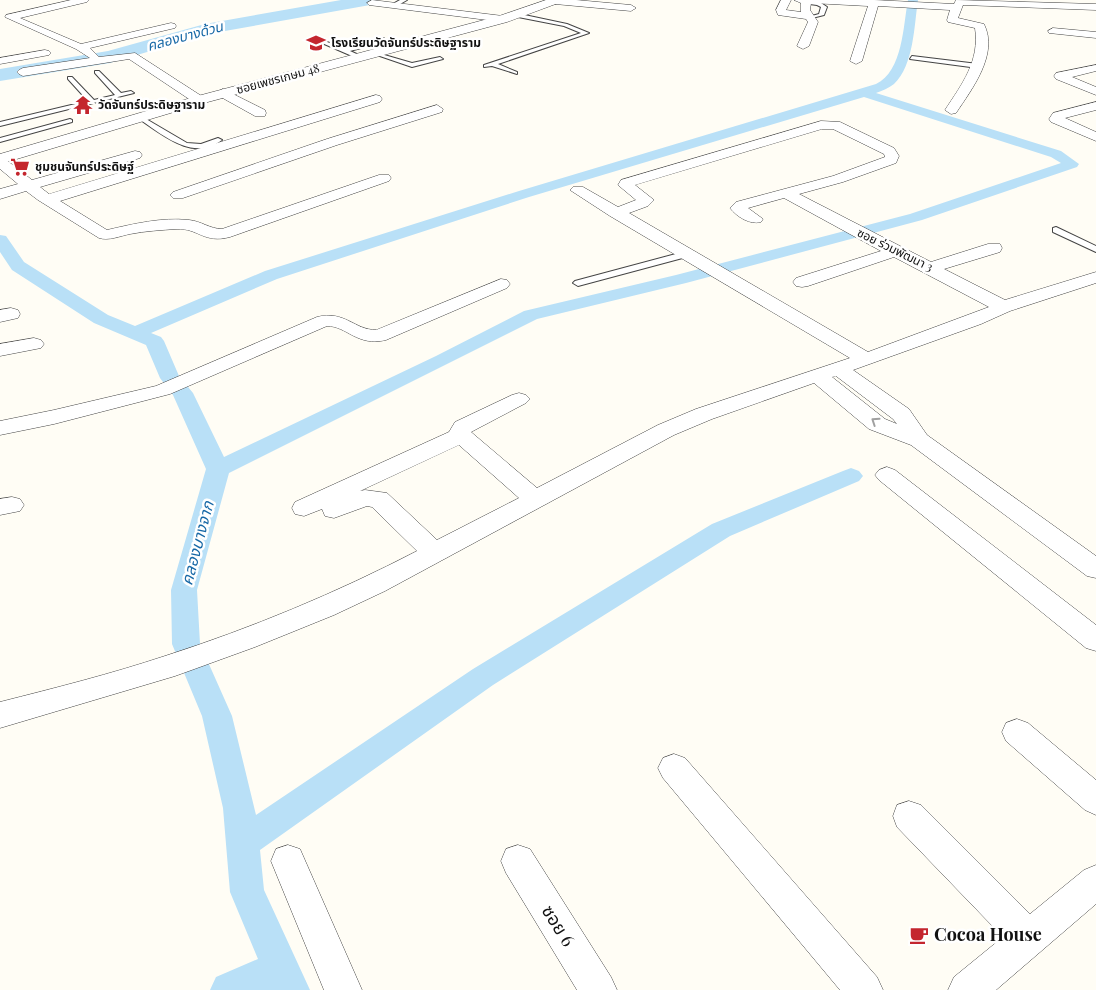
<svg xmlns="http://www.w3.org/2000/svg" width="1096" height="990" font-family="'Playfair Display','Noto Sans Thai',serif">
<style>
.lines{fill:none;stroke-linecap:round;stroke-linejoin:round}
.canal{fill:#b9e0f7;fill-rule:evenodd}
.river{fill:#b9e0f7;fill-rule:evenodd}
.service-casing{stroke:#444;stroke-width:2}
.minor-casing{stroke:#444;stroke-width:1}
.tertiary-casing{stroke:#444;stroke-width:1}
.service{fill:#fff;fill-rule:evenodd}
.minor{fill:#fff;fill-rule:evenodd}
.tertiary{fill:#fff;fill-rule:evenodd}
.oneway{stroke:#a0a0a0}
.labels{text-anchor:middle;stroke-width:5;stroke-linejoin:round;paint-order:stroke}
.far-poi-label{font-size:12px;font-weight:bold;fill:#111;stroke:#fff;text-anchor:start}
.far-street-label{font-size:12px;fill:#111;stroke:#fff}
.far-water-label{font-size:14px;font-style:italic;fill:#1768a6;stroke:#fff}
.water-label{font-size:16px;font-style:italic;fill:#1768a6;stroke:#fff}
.near-street-label{font-size:18px;fill:#111;stroke:#fff}
.near-poi-label{font-size:18px;font-weight:bold;fill:#111;stroke:#fff;text-anchor:start}
</style>
<rect width="100%" height="100%" fill="#fffdf5"/>
<g class="lines">
<path class="canal" d="M908 0H918C914 26 914 65 894 84 889 88 882 91 876 93L1061 151 1079 164 1077 167 922 220 686 283 537 319 229 473 197 590 200 644 232 716 256 815 473 669 712 524 843 471 851 468 859 471 863 476 859 481 730 536 493 685 260 850 264 890 310 990H210L216 977 258 959 230 892 223 808 202 716 172 644 171 590 206 469 173 395 160 378 146 345 94 323 12 270 0 252V235L6 236 24 262 108 315 135 326 265 271 519 191 876 84C903 71 903 26 908 0ZM864 97 1051 157 1061 163 910 214 676 275 524 311 436 356 224 457 193 393 179 376 164 341 161 337 151 333 277 279 529 197Z"/>
<path class="river" d="M341 0H378L376 4 370 5 208 34 110 63 0 81V69L108 51 205 24Z"/>
<g class="service-casing">
<path id="service" d="M400 0H407L395 7H391V5Z
M818 1 827 7 824 15 808 19V17L819 14 821 7 817 5 802 3Z
M515 13 567 24 589 33 498 64 517 72V74L492 66 484 67V65L581 33 564 26 513 16Z
M384 38 386 41 350 51 361 56 359 59 315 40 320 39 344 49Z
M374 52 412 63 440 57 443 59 412 67 374 54Z
M912 56 978 64 981 66 978 68 910 59Z
M95 71H99L121 93 131 91 134 93 0 126V122L88 101 68 79V77H72L94 100 115 95 95 73Z
M141 116 187 143 201 144 218 138 222 140C193 162 163 135 139 119L138 118Z
M70 119 72 120V122L0 142V138Z
M1056 227 1096 246V252L1053 232V228Z
M687 251 690 252V256L578 286 573 283 575 281Z"/>
</g>
<g class="minor-casing">
<path id="minor" d="M71 0H89L87 2 20 18 81 44 171 23 175 24 176 26 175 28 90 48 99 57 135 53 203 97 205 100 203 103H195L129 59 23 76 19 74 17 72 19 70 23 68 90 58 76 49 5 17 6 15Z
M372 0 503 16 508 19 503 22 369 5 367 3Z
M551 0H576L631 5 636 8 631 11 555 4 552 3Z
M781 0H791L786 10 801 12V3L794 0H874L954 4 956 0 1096 4V10L963 5 958 18 984 24C999 54 972 89 956 113L951 114 945 110C962 84 980 61 975 28L948 22 947 20 950 10 878 6 862 61 856 64 850 61 868 6 811 3 810 10 818 22 809 46 803 49 797 46 808 22 806 19 778 15 776 10Z
M1053 28 1096 32V38L1049 33 1048 31Z
M45 50 49 51 51 53 49 55 0 64V58Z
M1096 65V71L1072 77 1096 87V95L1056 79 1054 76 1056 73Z
M223 89 265 110 266 113 265 116H255L219 96 217 93Z
M376 95 380 96 382 99 380 102 60 201 107 230C133 224 162 217 189 220 201 221 210 229 222 229L379 175H389L391 178 389 181 230 237C204 244 198 228 177 229 162 230 145 231 130 234 120 236 109 241 99 238L38 200 26 191 0 199V189L18 184 0 169V158L5 159 32 180 135 151 140 152 142 155 140 158 40 187 49 194Z
M1096 102V110L1065 118 1096 132V141L1051 122 1049 119 1053 113Z
M437 105 443 109 442 112 337 145 183 198H173L170 195 173 192 327 139Z
M821 121 840 122 894 148 899 156 896 163 843 182 799 194 931 262 988 244H1000L1002 248 1000 252 944 269 1005 300 1096 272V283L1010 311 981 324 853 370 909 409 927 435 1096 556V578L1087 576 911 445 869 429 814 383 712 419 674 435 385 591 334 615 255 647 175 676 0 728V702C55 688 111 674 165 656 252 628 336 593 417 551L372 507 367 506 334 518 325 516 322 509 304 516 295 514 292 508 295 502 449 432 455 422 512 395 519 393 526 395 530 399 526 403 471 432 537 488 658 425 696 409 850 358 610 216 570 190 573 187H583L618 207 636 200 618 185 621 180ZM822 129H833L884 154 885 157 833 176 736 202 730 208C737 217 750 225 761 222L763 219 748 208 784 198 881 251 796 278 793 282 796 286 802 287 808 286 894 257 989 307 868 352 629 213 648 206 654 200 635 185ZM836 376 893 419 897 424 885 419 832 377ZM459 445 519 498 437 540 387 493 365 490 360 491Z
M501 279 507 280 510 284 507 288 386 340C357 347 347 326 327 326L170 394 54 424 0 435V421L54 410 156 386 317 317C345 310 354 330 376 330Z
M11 308 18 310 20 314 18 318 0 322V310Z
M34 338 41 340 44 344 41 348 0 356V344Z
M887 467 895 470 1096 625V651L1086 648 879 480 875 475 879 470Z
M12 497 20 499 24 505 20 511 0 515V499Z
M1017 719 1028 723 1096 780V815L1085 810 1006 741 1002 732 1006 723Z
M674 754 685 758 877 977 883 990H840L663 778 658 768 663 758Z
M909 801 921 805 1030 914 1084 870 1096 865V904L996 990H948L954 977 1003 937 897 827 893 816 897 805Z
M288 845 300 849 362 990H324L271 861 276 849Z
M518 845 530 849 611 977 617 990H577L506 873 501 861 506 849Z"/>
</g>
<g class="tertiary-casing">
<path id="tertiary" d="M546 0H563L561 2 507 22 204 103 0 164V154L194 97 499 16Z"/>
</g>
<use href="#service" class="service"/>
<use href="#minor" class="minor"/>
<use href="#tertiary" class="tertiary"/>
</g>
<defs><path id="oneway-chevron" d="M-2-3.5L2.5 0L-2 3.5" fill="none" stroke-width="1.6" stroke-linecap="round" stroke-linejoin="round" transform="scale(1.25)"/></defs>
<use class="oneway" href="#oneway-chevron" transform="translate(875 421) rotate(-146)"/>
<defs>
<g id="school-bare" transform="scale(1.5)"><path d="M0-5L7-2L0 1L-7-2ZM-4 1L0 2.5L4 1V4Q0 6-4 4Z" fill="#c4262e" stroke="#fff" stroke-width="2.5" paint-order="stroke"/></g>
<g id="temple-bare" transform="scale(1.5)"><path d="M0-6L5-2H3V0L6.5 2.5H4V6H1.5V3h-3V6H-4V2.5H-6.5L-3 0V-2H-5Z" fill="#c4262e" stroke="#fff" stroke-width="2.5" paint-order="stroke"/></g>
<g id="supermarket-bare" transform="scale(1.5)"><path d="M-6-5.5h2.5l.6 2H6L4.5 2H-2.5L-4.4-4H-6ZM-1.5 3.2a1.3 1.3 0 1 0 .1 0ZM3 3.2a1.3 1.3 0 1 0 .1 0Z" fill="#c4262e" stroke="#fff" stroke-width="2.5" paint-order="stroke"/></g>
<g id="cafe-bare" transform="scale(1.5)"><path d="M-5.5-4.5H6V0H3Q3 3.5 0 3.5H-2.5Q-5.5 3.5-5.5 0ZM3-3.2v2h1.7v-2ZM-6 4.5H4V6H-6Z" fill="#c4262e" stroke="#fff" stroke-width="2.5" paint-order="stroke"/></g>
</defs>
<g fill-rule="evenodd">
<use href="#school-bare" x="316" y="43"/>
<use href="#temple-bare" x="83" y="105"/>
<use href="#supermarket-bare" x="20" y="167"/>
<use href="#cafe-bare" x="919" y="935"/>
</g>
<g class="labels">
<g class="far-poi-label">
<text x="331" y="47">โรงเรียนวัดจันทร์ประดิษฐาราม</text>
<text x="98" y="109">วัดจันทร์ประดิษฐาราม</text>
<text x="35" y="171">ชุมชนจันทร์ประดิษฐ์</text>
</g>
<g class="far-street-label">
<text transform="translate(278 79) rotate(-15)" y="4">ซอยเพชรเกษม 48</text>
<text transform="translate(895 250) rotate(26)" y="4">ซอย ร่วมพัฒนา 3</text>
</g>
<g class="far-water-label">
<text transform="translate(185 36) rotate(-15)" y="5">คลองบางด้วน</text>
</g>
<g class="water-label">
<text transform="translate(197 543) rotate(-75)" y="6">คลองบางจาก</text>
</g>
<g class="near-street-label">
<text transform="translate(558 926) rotate(58)" y="6">ซอย 6</text>
</g>
<g class="near-poi-label">
<text x="934" y="941">Cocoa House</text>
</g>
</g>
</svg>
